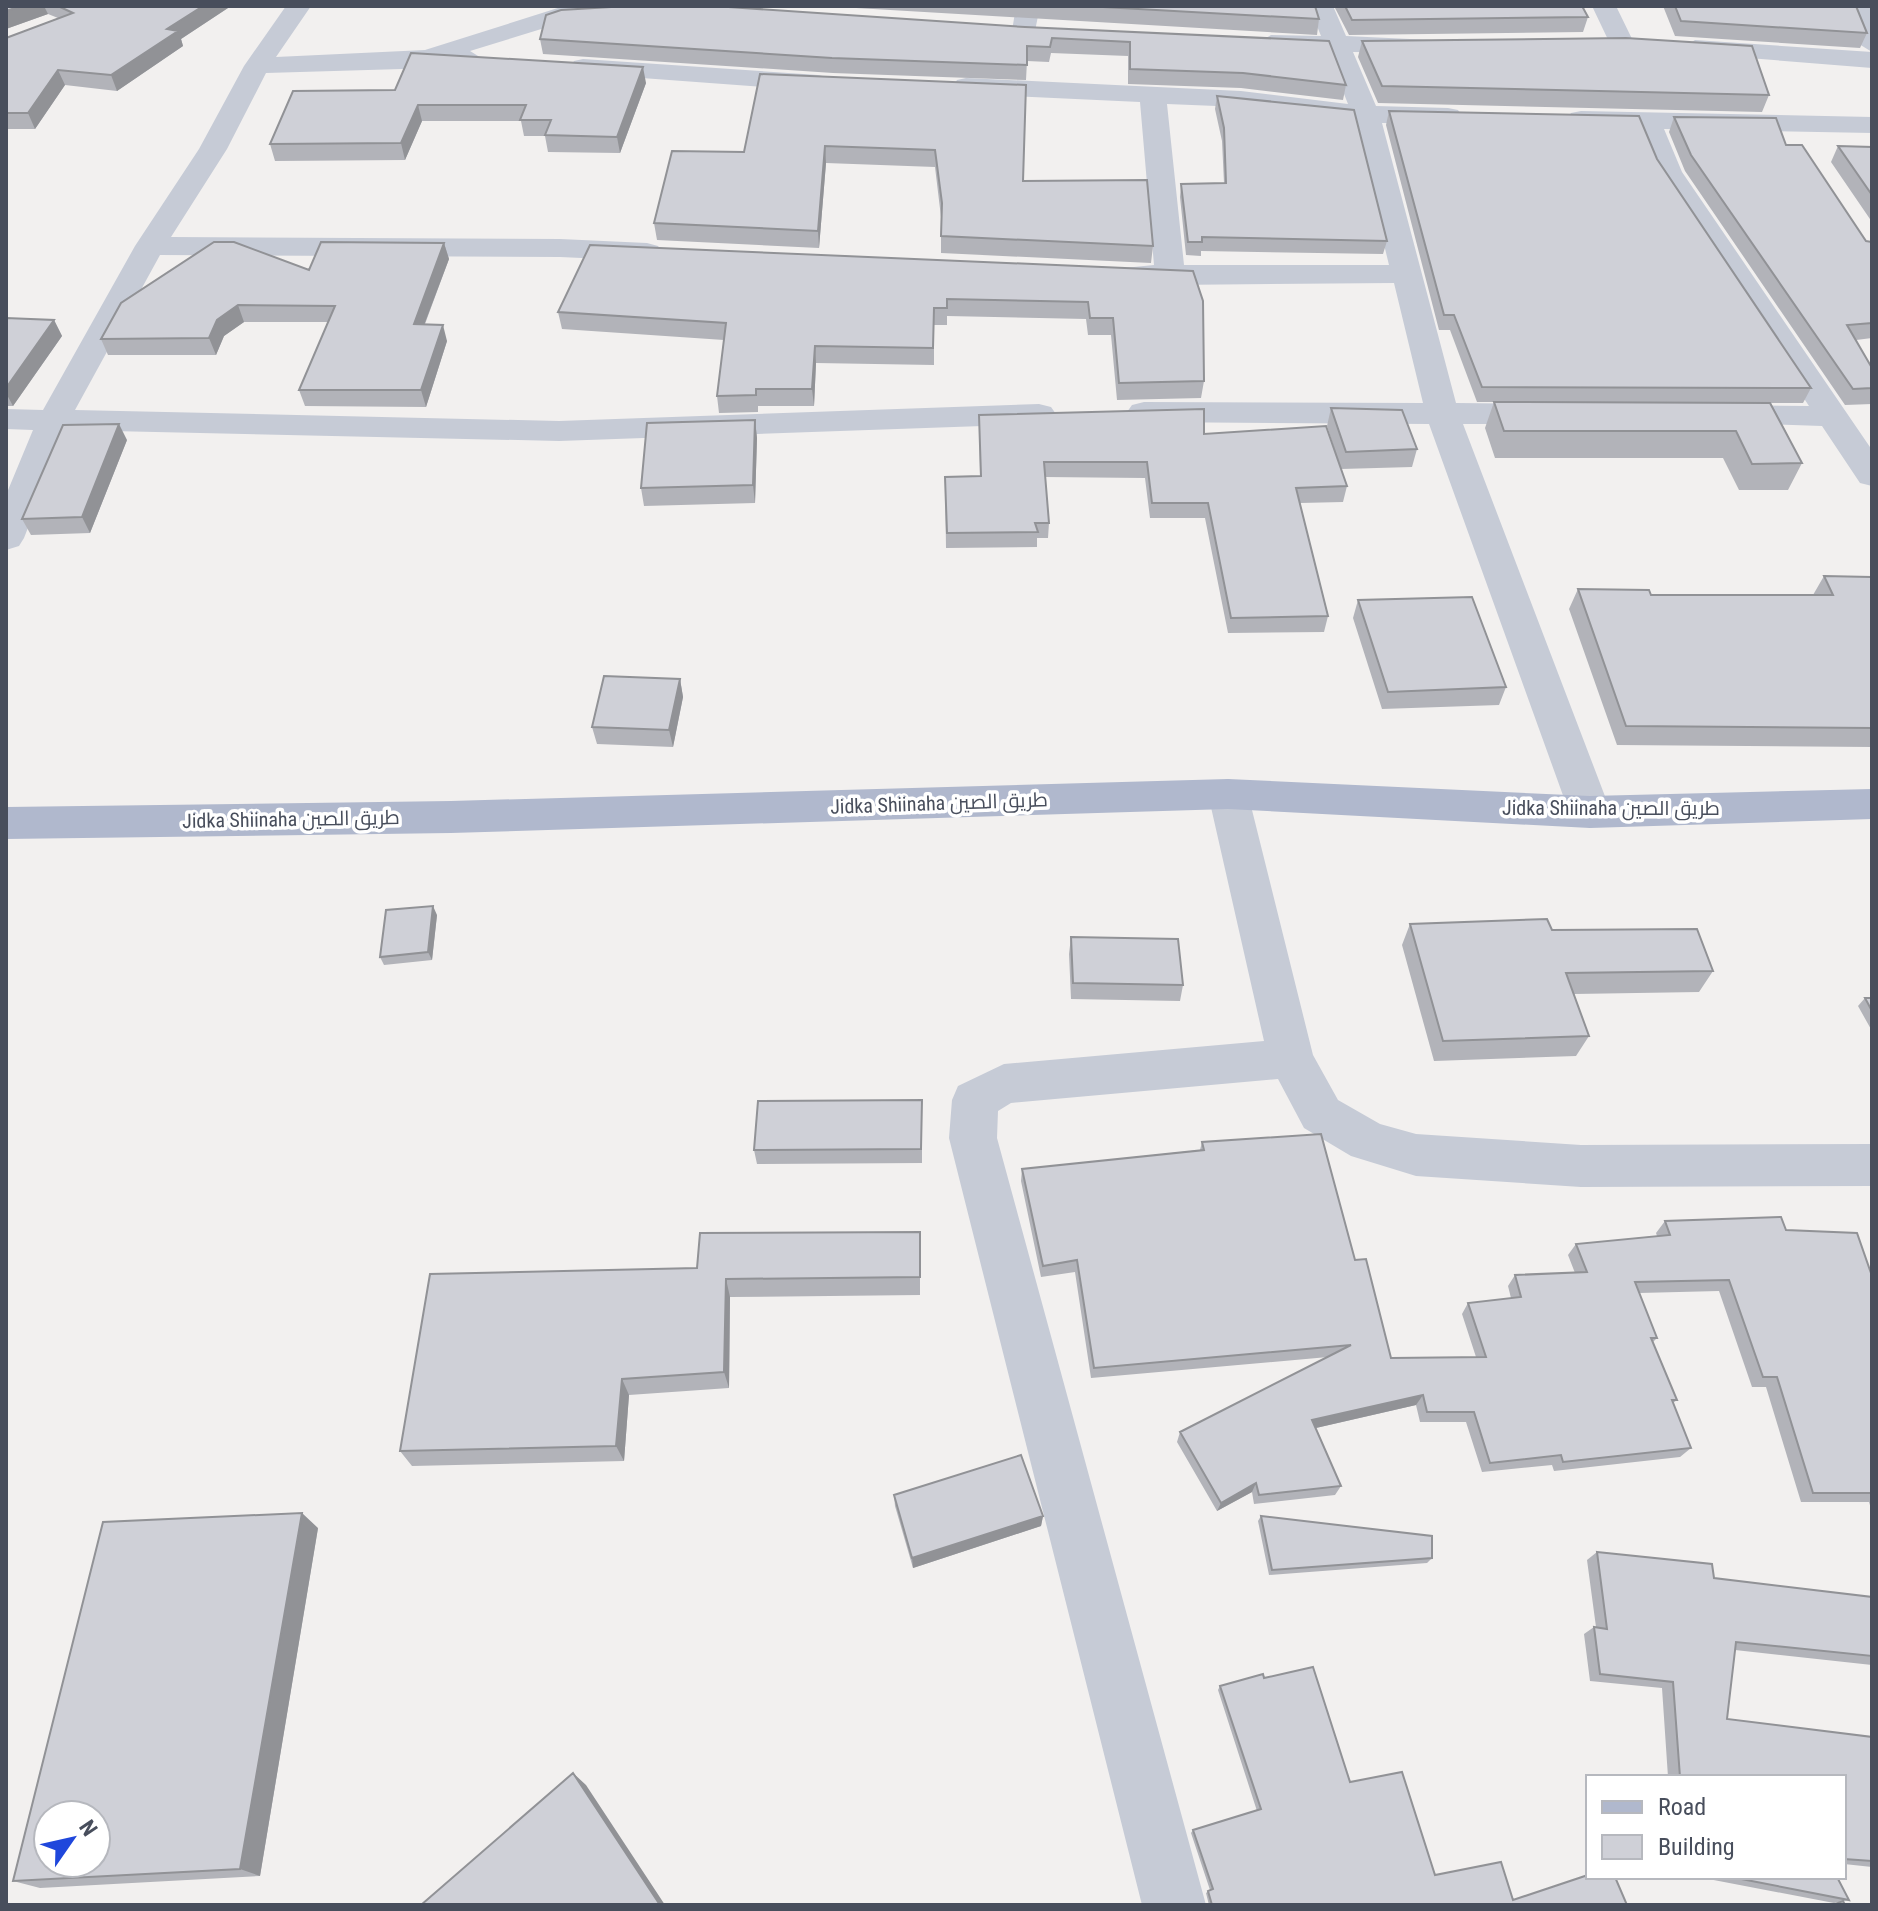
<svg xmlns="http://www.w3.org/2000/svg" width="1878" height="1911" font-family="'Roboto Condensed',Cairo,sans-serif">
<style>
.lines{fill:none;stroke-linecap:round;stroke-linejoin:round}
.minor{fill:#c6cbd6;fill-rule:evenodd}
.major{fill:#b0b8cd;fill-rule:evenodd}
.wall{fill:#b2b3b9}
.shaded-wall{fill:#919296}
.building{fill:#cfd0d7;stroke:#919296;stroke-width:2;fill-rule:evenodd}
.labels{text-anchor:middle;stroke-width:7;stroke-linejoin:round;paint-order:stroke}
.street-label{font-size:20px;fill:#484e5c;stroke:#fff}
</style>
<rect width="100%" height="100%" fill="#f2f0ef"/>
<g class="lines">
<path class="minor" d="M286 6H311L276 57 425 50 561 7 614 6 617 10 613 15 564 22 470 51 483 59 470 67 266 73 227 149 171 237 560 239 647 243 658 246 662 252 658 258 647 261 560 257 160 255 75 410 559 421 1039 404 1051 407 1056 414 1051 421 1039 424 559 441 66 430 24 538 19 546 6 550V495L33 430 6 429V409L43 410 135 246 199 149 244 66Z
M1016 6H1040L1034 36H1016L1012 31Z
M1309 6H1333L1346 36 1431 40 1435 45 1422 53 1353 52 1376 106 1448 108 1458 110 1462 116 1458 122 1448 124 1382 123 1456 403 1551 404 1563 407 1568 414 1563 421 1551 424H1463L1611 812 1605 823 1590 828 1575 823 1569 812 1429 424 1144 422 1132 419 1127 412 1132 405 1144 402 1423 403 1394 283 1170 285 1124 280 1120 274 1124 268 1154 265 1140 102 966 94 957 92 953 86 957 80 966 78 1241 91 1348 104 1327 51H1271L1258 43 1271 35 1321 36ZM1167 104 1241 107 1354 121 1389 265H1184Z
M1592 6H1616L1634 43 1630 48H1612Z
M1846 6H1870L1872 52 1859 44Z
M1695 40 1872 52V68L1686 53 1682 48Z
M583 59 818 75 827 77 831 83 827 89 818 91 574 73 570 67 574 61Z
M1581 111 1872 117V133L1664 129 1682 172 1872 450V486L1860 483 1822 426 1708 422 1703 415 1708 408 1720 405 1809 406 1654 172 1636 128 1571 125 1567 119 1571 113Z
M1228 779 1242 783 1248 794 1313 1055 1338 1100 1380 1124 1416 1134 1581 1145 1872 1144V1186L1581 1187 1416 1176 1351 1156 1304 1128 1278 1079 1011 1103 998 1111 997 1138 1206 1905H1142L949 1138 952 1100 958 1086 1004 1064 1264 1041 1208 794 1214 783Z"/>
<path class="major" d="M1228 779 1590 796 1872 789V819L1590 828 1228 809 451 833 6 839V807L451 801Z"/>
</g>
<path class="wall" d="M6 6H231L181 39 183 46 117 91 65 85 35 129H6V38L58 18 48 14 6 29Z
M822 6H1315L1319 19 1317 35Z
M1334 6H1582L1588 17 1583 32 1349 35Z
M1663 6H1856L1867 33 1860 48 1675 36Z
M1025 27 1329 41 1346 85 1343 100 1241 88 1128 84V56L1051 53 1049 62 1027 61 1026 80 833 73 543 54 540 39Z
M1362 41 1769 95 1762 112 1378 103 1358 57Z
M760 74 1023 181 1153 246 1151 263 941 253V217L935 167 826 163 819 248 657 240 654 223 744 152Z
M646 83 620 153 548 152 545 136H524L521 121H422L405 160 275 161 270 144 395 90Z
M1217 96 1387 241 1383 254 1201 251V256L1186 255 1180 197 1181 184 1224 183 1222 141 1215 109Z
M1389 111 1657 159 1811 388 1803 403H1771L1802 463 1788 490H1739L1723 458H1495L1485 428 1494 402H1477L1450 330H1439L1386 125Z
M1674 117 1786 145 1866 241 1872 242V338L1856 340 1872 368V404L1845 405 1685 171 1669 132Z
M1838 146 1872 147V222L1831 162Z
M444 243 449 259 425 324 447 341 426 407 305 406 299 390 328 322H244L224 336 216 355H108L101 339 309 270Z
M1193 271 1204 381 1201 398 1117 400 1111 335H1088L1086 319 947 316V325H934V365L816 363 814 406H758V412L719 413 717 396 724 340 562 329 558 312Z
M6 318 54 320 62 336 13 406H6Z
M1331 408 1417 449 1412 467 1341 469 1327 426Z
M979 415 1204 434 1347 486 1343 502 1300 503 1328 616 1324 632 1228 633 1205 518H1150L1145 478 1045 477 1049 523 1048 538H1037V547L946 548 945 477 980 476Z
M755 420 757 438 755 503 644 506 641 488Z
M127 440 90 533 31 535 22 519Z
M1824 576 1872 578V747L1617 745 1569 609 1578 589 1651 595H1813Z
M1358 600 1506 687 1499 705 1382 709 1353 618Z
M680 679 683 697 673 747 597 744 592 727Z
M437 915 432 960 384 965 380 957Z
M1410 924 1552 930 1713 971 1699 992 1574 994 1589 1036 1576 1056 1434 1061 1402 945Z
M1071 937 1183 985 1180 1001 1071 999 1069 954Z
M1865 998H1872V1031L1858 1006Z
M922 1100V1163L757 1164 754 1150Z
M1202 1142 1355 1260 1391 1358 1476 1357 1462 1314 1468 1303 1511 1298 1508 1286 1515 1275 1575 1273 1568 1255 1576 1244 1657 1236 1656 1233 1665 1221 1786 1230 1872 1276V1512L1869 1502H1801L1766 1387H1752L1719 1291 1639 1293 1657 1338 1653 1342 1677 1400 1673 1403 1691 1448 1680 1457 1554 1471 1552 1465 1482 1472 1466 1422H1420L1416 1405 1316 1428 1341 1486 1335 1495 1254 1504 1252 1492 1217 1511 1177 1442 1180 1432 1328 1357 1091 1378 1075 1272 1041 1277 1021 1181 1022 1169 1200 1150Z
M920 1232V1295L730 1297 729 1388 629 1395 624 1461 412 1466 400 1451 697 1268Z
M894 1495 1043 1516 1041 1526 913 1568 895 1506Z
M1261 1516 1432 1558 1427 1563 1269 1575 1258 1521Z
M318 1528 260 1876 40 1888 13 1881Z
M1597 1552 1714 1578 1872 1597V1665L1735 1650 1727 1719 1872 1737V1867L1844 1864V1777H1668L1662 1688 1590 1681 1584 1634 1594 1627H1596L1587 1560Z
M1264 1678 1350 1782 1435 1875 1513 1900 1627 1905H1209L1206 1893 1210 1890 1191 1833 1193 1830 1257 1811 1218 1690 1220 1686Z
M1698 1877H1837L1849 1900 1834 1903Z"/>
<path class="shaded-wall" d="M21 6H44L48 14 6 29V11Z
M203 6H231L181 39 183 46 117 91 111 75 167 29Z
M643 67 646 83 620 153 617 137Z
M58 70 65 85 35 129 28 113Z
M418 105 422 121 405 160 401 143Z
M825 146 826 163 819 248 818 231Z
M444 243 449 259 418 341 414 324Z
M238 305 244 322 224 336 216 355 209 338 217 320Z
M54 320 62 336 13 406 6 393V388Z
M443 325 447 341 426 407 421 390Z
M815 346 816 363 814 406 812 389Z
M755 420 757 438 755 503 753 485Z
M119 424 127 440 90 533 82 517Z
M680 679 683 697 673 747 669 730Z
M433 906 437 915 432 960 428 952Z
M726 1279 730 1297 729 1388 724 1372Z
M622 1379 629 1395 624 1461 616 1446Z
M1423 1395 1416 1405 1307 1430 1312 1420Z
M1256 1483 1252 1492 1217 1511 1221 1503Z
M302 1513 318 1528 260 1876 240 1869Z
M1043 1516 1041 1526 913 1568 912 1558Z
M573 1773 586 1785 665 1905H660Z"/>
<path class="building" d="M6 6H21L6 11Z
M58 6H203L167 29 178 31 111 75 58 70 28 113H6V38L73 13Z
M628 6H714L1025 27 1329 41 1346 85 1243 73 1130 69V42L1052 38 1050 47 1027 46V65L832 58 540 39 546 15 561 10Z
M1085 6H1315L1319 19Z
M1345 6H1582L1588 17 1352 20Z
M1675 6H1856L1867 33 1681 21Z
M1626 38 1752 46 1769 95 1382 86 1362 41Z
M411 53 643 67 617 137 545 135 551 120H520L526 105H418L401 143 270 144 293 91 395 90Z
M760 74 1026 85 1023 181 1147 180 1153 246 941 236 942 203 935 150 825 146 818 231 654 223 672 151 744 152Z
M1217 96 1354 110 1387 241 1202 237V242H1188L1181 184 1226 183 1224 128Z
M1389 111 1639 116 1657 159 1811 388 1482 387 1454 315H1444Z
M1674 117 1776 118 1786 145H1802L1866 241 1872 242V323L1847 325 1872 368V388L1853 389 1691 155Z
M1838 146 1872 147V195Z
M214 242H234L309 270 321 242 444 243 414 324 443 325 421 390H299L335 306 238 305 217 320 209 338 101 339 121 303Z
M590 245 1193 271 1203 301 1204 381 1119 383 1113 318H1090L1088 302 947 299V308H934L933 348 815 346 812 389H756V395L717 396 726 323 558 312Z
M6 318 54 320 6 388Z
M1494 402 1770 403 1802 463 1752 464 1736 431H1504Z
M1331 408 1402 410 1417 449 1346 452Z
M1204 409V434L1326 426 1347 486 1296 488 1328 616 1231 618 1208 503H1152L1147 462H1044L1049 523H1035L1038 532 947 533 945 477 981 476 979 415Z
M755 420 753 485 641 488 647 423Z
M119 424 82 517 22 519 63 425Z
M1824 576 1871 577 1872 578V728L1626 726 1578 589 1649 590 1651 595H1833Z
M1472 597 1506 687 1388 692 1358 600Z
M604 676 680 679 669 730 592 727Z
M433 906 428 952 380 957 386 910Z
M1547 919 1552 930 1697 929 1713 971 1566 973 1589 1036 1443 1041 1410 924Z
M1071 937 1178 939 1183 985 1073 983Z
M1865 998H1872V1011Z
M922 1100 921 1149 754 1150 758 1101Z
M1321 1134 1355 1260 1366 1259 1391 1358 1486 1357 1468 1303 1521 1297 1515 1275 1587 1272 1576 1244 1670 1235 1665 1221 1781 1217 1786 1230 1857 1233 1872 1276V1493H1813L1777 1377H1763L1729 1280 1635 1282 1657 1338H1651L1677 1400H1672L1691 1448 1563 1462 1561 1455 1490 1463 1474 1412H1427L1423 1395 1312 1420 1341 1486 1259 1495 1256 1483 1221 1503 1180 1432 1351 1345 1094 1368 1077 1260 1043 1266 1022 1169 1204 1150 1202 1142Z
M920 1232V1277L726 1279 724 1372 622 1379 616 1446 400 1451 430 1274 697 1268 700 1233Z
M1021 1455 1043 1516 912 1558 894 1495Z
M302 1513 240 1869 13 1881 103 1522ZM48 1815H96V1863H48Z
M1261 1516 1432 1536V1558L1272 1570Z
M1597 1552 1712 1564 1714 1578 1872 1597V1656L1736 1642 1727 1719 1872 1737V1861L1844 1859V1777H1680L1673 1682 1600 1674 1594 1627 1607 1629Z
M1313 1667 1350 1782 1402 1772 1435 1875 1501 1862 1513 1900 1588 1875V1877H1615L1627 1905H1212L1208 1891 1213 1889 1193 1830 1261 1809 1220 1686 1263 1674 1264 1678Z
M573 1773 660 1905H421Z
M1731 1877H1837L1849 1900Z
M1843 1901 1845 1905H1833Z"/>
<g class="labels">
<g class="street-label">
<text transform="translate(939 803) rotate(-2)" y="7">Jidka Shiinaha طريق الصين</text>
<text x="1611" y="815">Jidka Shiinaha طريق الصين</text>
<text transform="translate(291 819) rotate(-1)" y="7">Jidka Shiinaha طريق الصين</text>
</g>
</g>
<rect width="1878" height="1911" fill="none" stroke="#484e5c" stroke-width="16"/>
<rect x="1586" y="1775" width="260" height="104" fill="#ffffff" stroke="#b6b8be" stroke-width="2"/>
<rect x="1602" y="1801" width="40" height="12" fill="#b0b8cd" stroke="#b6b8be" stroke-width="2"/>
<text x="1658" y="1815" font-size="24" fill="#484e5c">Road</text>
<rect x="1602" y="1835" width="40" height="24" fill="#cfd0d7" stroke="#b6b8be" stroke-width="2"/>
<text x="1658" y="1855" font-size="24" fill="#484e5c">Building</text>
<g transform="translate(72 1839) rotate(56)"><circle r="38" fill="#ffffff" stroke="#b6b8be" stroke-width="2"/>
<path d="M0-6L14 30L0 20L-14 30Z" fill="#1f47dc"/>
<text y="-12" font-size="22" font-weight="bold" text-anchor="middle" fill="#484e5c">N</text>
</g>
</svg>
